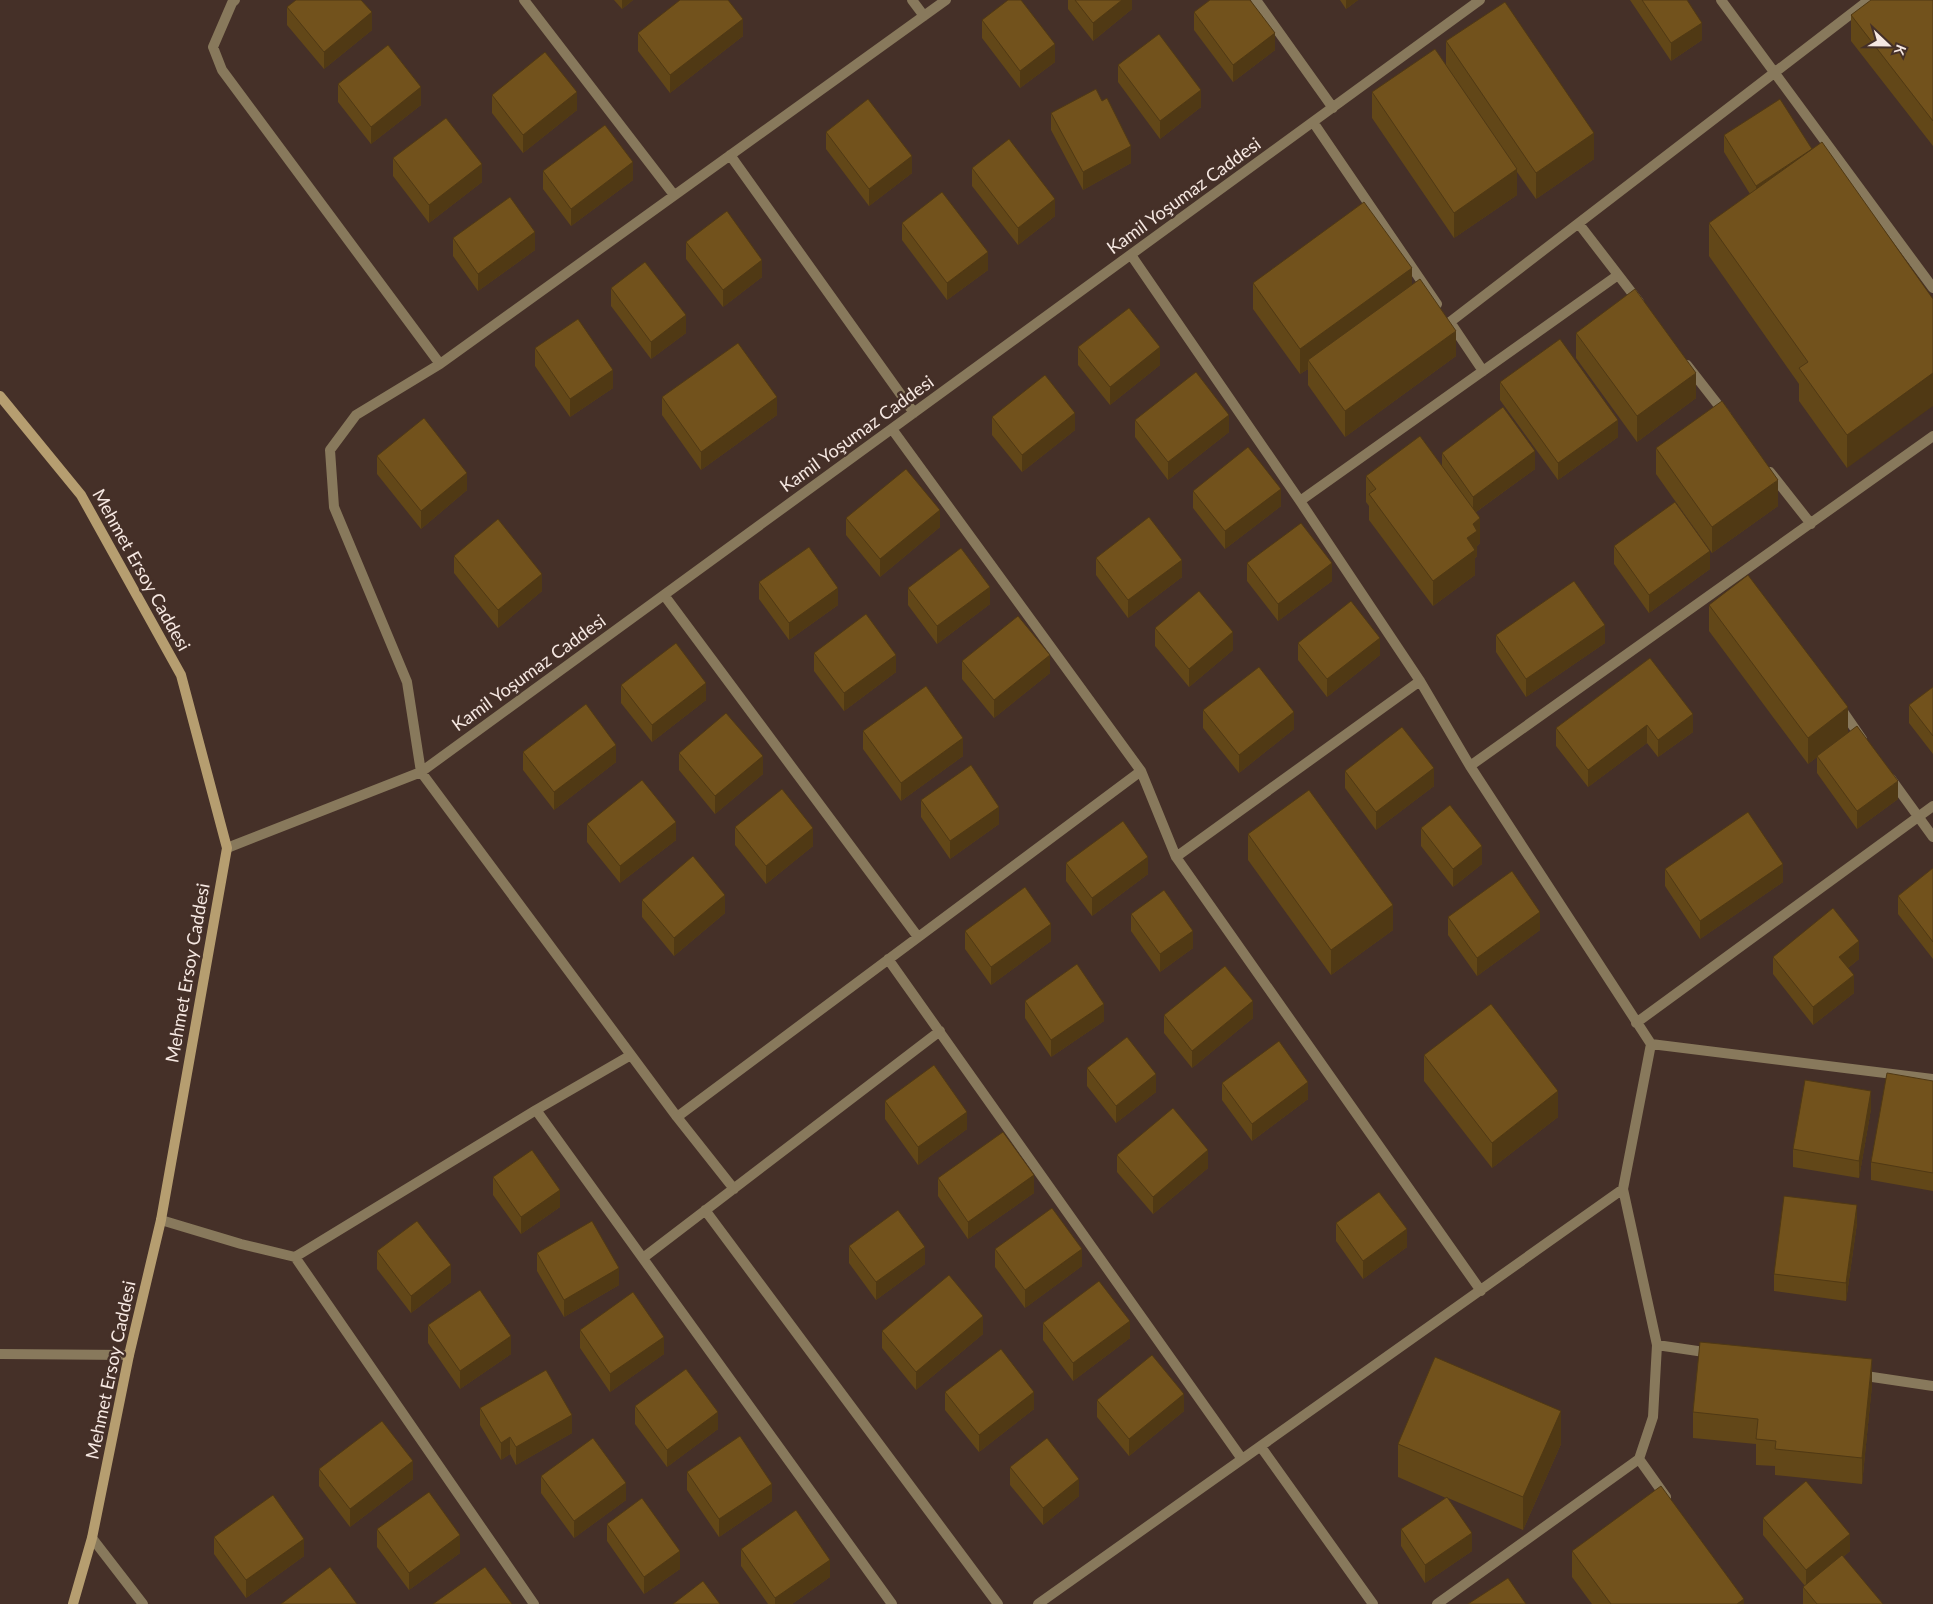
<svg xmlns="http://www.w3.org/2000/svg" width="1933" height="1604" font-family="Lato,sans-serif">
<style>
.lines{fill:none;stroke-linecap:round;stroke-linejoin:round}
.street{stroke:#88795c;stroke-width:10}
.secondary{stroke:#b69e70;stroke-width:10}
.wall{fill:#624718}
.shaded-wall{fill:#503914}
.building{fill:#72521c;stroke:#503914}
.labels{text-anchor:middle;stroke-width:5;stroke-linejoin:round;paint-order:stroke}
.street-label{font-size:18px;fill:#f6e8e2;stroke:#453028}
</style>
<rect width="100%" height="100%" fill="#453028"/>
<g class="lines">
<path class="street" d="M235 0 232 3 213 47 222 70 440 364
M524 0 674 195
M912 0 924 16
M1256 0 1333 108
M1721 0 1933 288
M1313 122 1437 304
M730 155 914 413
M1579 224 1639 302
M1131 255 1300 501 1420 681 1470 766 1651 1044 1623 1189 1657 1345 1653 1417 1639 1459 1437 1604
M1450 322 1869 0
M1450 322 1483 371
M1687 365 1726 415
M892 429 1141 771 1176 857 1481 1291
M1770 472 1811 524
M1300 501 1618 275
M664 595 918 937
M1842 710 1862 739
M1470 766 1933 436
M1891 779 1933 837
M227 848 421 772 1480 0
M1176 857 1420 681
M888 959 1242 1459
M1636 1023 1933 806
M1651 1044 1933 1079
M536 1110 892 1604
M677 1117 1141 771
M734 1189 677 1117 421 772 407 682 334 507 330 450 356 415 440 364 946 0
M705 1210 998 1604
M161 1220 241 1244 295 1257 536 1110 631 1055
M295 1257 534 1604
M643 1258 940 1031
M1657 1345 1711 1353
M0 1354 129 1355
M1859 1375 1933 1386
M1261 1447 1373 1604
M1639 1459 1666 1497
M92 1538 143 1604
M1038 1604 1623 1189"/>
<path class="secondary" d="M0 396 81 495 181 675 227 848 161 1220 129 1355 92 1538 73 1604"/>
</g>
<path class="wall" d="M614 0H633L622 9Z
M1068 0H1132V9L1093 41 1068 9Z
M1340 0H1358L1346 9Z
M1630 0H1687L1702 40 1671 61Z
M1933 0V146L1851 41V15Z
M287 7 372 30 324 69 287 25Z
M1194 12 1275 50 1233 82 1194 30Z
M982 20 1055 62 1020 88 982 38Z
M638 33 743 36 670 93 638 51Z
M1446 41 1594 159 1536 199 1517 172V195L1454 238 1372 118V92L1446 66Z
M1118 65 1201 107 1160 139 1118 82Z
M338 84 421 105 371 144 338 102Z
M492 95 577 110 523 153 492 113Z
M1102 101 1131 163 1083 190 1051 130V113Z
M826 132 912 173 869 206 826 149Z
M1724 135 1812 149 1933 299 1847 468 1799 401V384L1709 256V223L1750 194 1724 152Z
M393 158 482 182 429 223 393 176Z
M972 168 1055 216 1018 245 972 186Z
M543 171 633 180 571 226 543 189Z
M902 223 988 270 947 300 902 240Z
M453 238 535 250 478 291 453 256Z
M686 242 762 277 723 307 686 259Z
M1253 283 1412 285 1456 356 1345 437 1308 385V369L1300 374 1253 309Z
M611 288 686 333 651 359 611 306Z
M1576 333 1696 398 1637 442 1576 358Z
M1078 347 1160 365 1110 405 1078 365Z
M535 348 613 388 570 417 535 366Z
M1500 382 1618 437 1558 480 1500 400Z
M662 397 777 415 701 470 662 415Z
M992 417 1075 430 1022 472 992 435Z
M1135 420 1229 432 1168 480 1135 437Z
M1656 448 1778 506 1712 553 1656 474Z
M1442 453 1535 469 1476 512 1480 543 1477 546V556L1475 558V575L1433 606 1369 520V506L1366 502V476L1442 465Z
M377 456 467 490 421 529 377 474Z
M1193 491 1281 506 1225 549 1193 508Z
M846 518 940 527 880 577 846 535Z
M1614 546 1710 569 1649 613 1614 564Z
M454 556 542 591 498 628 454 573Z
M1096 558 1182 577 1128 618 1096 575Z
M1247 563 1332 581 1278 621 1247 581Z
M759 582 838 605 789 640 759 599Z
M908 588 990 604 937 644 908 605Z
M1709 605 1848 732 1898 799 1857 829 1817 773V757L1808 764 1709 631Z
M1155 628 1233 650 1189 687 1155 646Z
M1496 635 1605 643 1526 697 1496 652Z
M1298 643 1380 655 1327 697 1298 660Z
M814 653 896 672 844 711 814 671Z
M1650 658 1693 732 1658 757 1647 743 1588 787 1556 746V728Z
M962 661 1050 673 994 718 962 679Z
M621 685 706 700 652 742 621 703Z
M1933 687V754L1909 723V705Z
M1203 710 1294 729 1239 773 1203 728Z
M863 731 963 756 901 801 863 749Z
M523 752 616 762 554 810 523 770Z
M679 753 763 774 715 814 679 770Z
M1345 771 1434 786 1376 830 1345 788Z
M921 800 999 824 950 859 921 817Z
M587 824 676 840 620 883 587 842Z
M735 827 813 846 766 884 735 845Z
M1421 828 1482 864 1453 887 1421 846Z
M1248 834 1393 930 1331 975 1248 860Z
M1066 863 1148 874 1092 916 1066 881Z
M1933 868V959L1898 914V896Z
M1665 869 1783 882 1700 939 1665 886Z
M642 900 725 913 674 956 642 917Z
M1131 914 1193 948 1160 972 1131 931Z
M1448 917 1540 930 1477 976 1448 935Z
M965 931 1051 941 991 985 965 949Z
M1773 957 1859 959 1848 968 1854 993 1813 1025 1773 974Z
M1025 1001 1104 1021 1051 1057 1025 1018Z
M1164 1015 1253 1018 1192 1068 1164 1033Z
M1424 1055 1558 1117 1492 1168 1424 1081Z
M1087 1068 1156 1092 1116 1123 1087 1086Z
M1933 1081V1191L1871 1180V1162Z
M1222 1083 1308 1099 1252 1141 1222 1100Z
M885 1101 967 1129 918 1165 885 1119Z
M1871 1109 1859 1178 1793 1167V1149Z
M1117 1155 1208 1168 1153 1214 1117 1172Z
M493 1177 560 1207 521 1234 493 1195Z
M938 1178 1034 1193 968 1239 938 1196Z
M1336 1223 1407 1247 1363 1279 1336 1241Z
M1857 1223 1846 1301 1774 1291V1274Z
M849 1246 925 1264 876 1300 849 1263Z
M995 1249 1082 1266 1025 1308 995 1267Z
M377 1251 451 1282 411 1313 377 1269Z
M537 1253 619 1285 564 1317 537 1271Z
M1043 1323 1130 1338 1073 1381 1043 1340Z
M428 1325 511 1354 460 1389 428 1343Z
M580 1330 664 1354 610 1392 580 1348Z
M882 1331 983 1334 916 1390 882 1348Z
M1872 1385 1862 1484 1775 1475V1466L1756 1465V1444L1693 1438V1412Z
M945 1392 1034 1409 979 1452 945 1410Z
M1097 1400 1184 1411 1129 1456 1097 1417Z
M635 1406 718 1429 667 1467 635 1424Z
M480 1408 572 1433 516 1465 510 1454 501 1460 480 1425Z
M1398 1444H1561L1523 1530 1448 1498 1472 1551 1425 1583 1401 1546V1529L1446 1498 1398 1477Z
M1010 1467 1079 1496 1043 1525 1010 1485Z
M319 1469 413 1479 350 1527 319 1486Z
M687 1472 772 1501 719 1537 687 1490Z
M541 1476 626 1500 574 1538 541 1493Z
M1763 1518 1850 1551 1843 1557 1883 1604H1803V1587L1805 1586 1763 1535Z
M607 1524 680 1569 644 1594 607 1541Z
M377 1529 460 1553 409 1590 377 1547Z
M214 1537 304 1556 246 1598 214 1554Z
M741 1549 830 1577 792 1604H768L741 1566Z
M1572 1551 1744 1604H1592L1572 1577Z"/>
<path class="shaded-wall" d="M622 0H633L622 9Z
M1122 0H1132V9L1093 41V23Z
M1346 0H1358L1346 9Z
M372 12V30L324 69V52Z
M743 19V36L670 93V75Z
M1702 23V40L1671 61V43Z
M1275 33V50L1233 82V65Z
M1055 44V62L1020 88V71Z
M421 87V105L371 144V127Z
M1201 90V107L1160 139V121Z
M577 92V110L523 153V135Z
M1594 133V159L1536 199V173Z
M1131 146V163L1083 190V172Z
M1813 149 1756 203V186Z
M912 156V173L869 206V189Z
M633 162V180L571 226V209Z
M482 164V182L429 223V205Z
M1517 169V195L1454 238V213Z
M1055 199V216L1018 245V228Z
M535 232V250L478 291V274Z
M988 252V270L947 300V283Z
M762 260V277L723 307V290Z
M1412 268V293L1308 360V369L1300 374V349Z
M686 315V333L651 359V342Z
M1456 331V356L1345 437V411Z
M1160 347V365L1110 405V387Z
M613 370V388L570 417V399Z
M1696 373V398L1637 442V416Z
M1933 373V406L1847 468V435Z
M777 397V415L701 470V452Z
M1075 413V430L1022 472V455Z
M1229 415V432L1168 480V462Z
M1618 420V437L1558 480V463Z
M1535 451V469L1473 514V497Z
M467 473V490L421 529V511Z
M1778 480V506L1712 553V527Z
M1281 489V506L1225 549V531Z
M940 510V527L880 577V559Z
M1480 518V543L1477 546V556L1475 558V575L1433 606V581L1467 538 1473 524Z
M1710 551V569L1649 613V595Z
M1182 560V577L1128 618V600Z
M1332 563V581L1278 621V604Z
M542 574V591L498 628V610Z
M990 587V604L937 644V626Z
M838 588V605L789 640V623Z
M1605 625V643L1526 697V679Z
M1233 632V650L1189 687V669Z
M1380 638V655L1327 697V679Z
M896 655V672L844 711V693Z
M1050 655V673L994 718V700Z
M706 683V700L652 742V725Z
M1848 707V733L1808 764V738Z
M1294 712V729L1239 773V755Z
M1693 714V732L1658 757V740Z
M1647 725V743L1588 787V770Z
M963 738V756L901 801V783Z
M616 745V762L554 810V792Z
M763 756V774L715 814V796Z
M1434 768V786L1376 830V812Z
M1898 781V799L1857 829V811Z
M999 807V824L950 859V841Z
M676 822V840L620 883V866Z
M813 828V846L766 884V866Z
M1482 846V864L1453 887V869Z
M1148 857V874L1092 916V898Z
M1783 864V882L1700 939V921Z
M725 895V913L674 956V938Z
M1393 905V930L1331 975V950Z
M1540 912V930L1477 976V958Z
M1051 924V941L991 985V967Z
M1193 931V948L1160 972V954Z
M1859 941V959L1839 975V957Z
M1854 975V993L1813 1025V1007Z
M1253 1001V1018L1192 1068V1051Z
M1104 1004V1021L1051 1057V1040Z
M1156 1074V1092L1116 1123V1106Z
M1308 1082V1099L1252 1141V1124Z
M1558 1091V1117L1492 1168V1143Z
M1871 1091V1109L1859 1178V1161Z
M967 1112V1129L918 1165V1147Z
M1208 1150V1168L1153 1214V1197Z
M1034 1175V1193L968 1239V1222Z
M560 1190V1207L521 1234V1217Z
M1857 1205V1223L1846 1301V1283Z
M1407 1229V1247L1363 1279V1261Z
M925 1247V1264L876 1300V1282Z
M1082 1249V1266L1025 1308V1290Z
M451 1265V1282L411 1313V1296Z
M619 1268V1285L564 1317V1300Z
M983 1316V1334L916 1390V1372Z
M1130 1321V1338L1073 1381V1363Z
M511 1336V1354L460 1389V1371Z
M664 1337V1354L610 1392V1374Z
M1872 1359V1385L1862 1484V1458Z
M1034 1392V1409L979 1452V1435Z
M1184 1394V1411L1129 1456V1439Z
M1561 1411V1444L1523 1530V1497Z
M718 1412V1429L667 1467V1450Z
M572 1415V1433L516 1465V1447Z
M510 1437V1454L501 1460V1443Z
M413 1461V1479L350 1527V1509Z
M1079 1479V1496L1043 1525V1508Z
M626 1483V1500L574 1538V1521Z
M772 1484V1501L719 1537V1519Z
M1472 1533V1551L1425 1583V1565Z
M1850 1534V1551L1806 1588V1570Z
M460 1535V1553L409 1590V1573Z
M304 1539V1556L246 1598V1580Z
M680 1551V1569L644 1594V1577Z
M830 1560V1577L792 1604H775V1598Z
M1744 1599V1604H1737Z"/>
<path class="building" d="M296 0H361L372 12 324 52 287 7Z
M680 0H728L743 19 670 75 638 33Z
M1008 0H1021L1055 44 1020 71 982 20Z
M1075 0H1122L1093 23Z
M1210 0H1250L1275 33 1233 65 1194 12Z
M1642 0H1687L1702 23 1671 43Z
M1871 0H1933V121L1851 15Z
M1505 2 1594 133 1536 173 1446 41Z
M1159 34 1201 90 1160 121 1118 65Z
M388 45 421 87 371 127 338 84Z
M1435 49 1517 169 1454 213 1372 92Z
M545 52 577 92 523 135 492 95Z
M1096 89 1102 101 1107 98 1131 146 1083 172 1051 113Z
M868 99 912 156 869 189 826 132Z
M1780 99 1812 149 1756 186 1724 135Z
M446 118 482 164 429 205 393 158Z
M605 125 633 162 571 209 543 171Z
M1009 139 1055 199 1018 228 972 168Z
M1822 142 1933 299V373L1847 435 1799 368 1808 362 1709 223Z
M942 192 988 252 947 283 902 223Z
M510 197 535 232 478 274 453 238Z
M1364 202 1412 268 1300 349 1253 283Z
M727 211 762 260 723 290 686 242Z
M645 262 686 315 651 342 611 288Z
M1420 279 1456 331 1345 411 1308 360Z
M1635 289 1696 373 1637 416 1576 333Z
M1129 308 1160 347 1110 387 1078 347Z
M578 319 613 370 570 399 535 348Z
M1560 339 1618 420 1558 463 1500 382Z
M738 343 777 397 701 452 662 397Z
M1196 372 1229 415 1168 462 1135 420Z
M1045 375 1075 413 1022 455 992 417Z
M1722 401 1778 480 1712 527 1656 448Z
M1503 407 1535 451 1473 497 1442 453Z
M424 418 467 473 421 511 377 456Z
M1420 436 1480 518 1473 524 1477 531 1467 538 1475 550 1433 581 1369 494 1376 489 1366 476Z
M1248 447 1281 489 1225 531 1193 491Z
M906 469 940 510 880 559 846 518Z
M1675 502 1710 551 1649 595 1614 546Z
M1149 517 1182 560 1128 600 1096 558Z
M498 519 542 574 498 610 454 556Z
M1301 523 1332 563 1278 604 1247 563Z
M809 547 838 588 789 623 759 582Z
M961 548 990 587 937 626 908 588Z
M1748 575 1848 707 1808 738 1709 605Z
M1574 581 1605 625 1526 679 1496 635Z
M1199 591 1233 632 1189 669 1155 628Z
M1351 601 1380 638 1327 679 1298 643Z
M866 614 896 655 844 693 814 653Z
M1018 616 1050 655 994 700 962 661Z
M676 643 706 683 652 725 621 685Z
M1650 658 1693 714 1658 740 1647 725 1588 770 1556 728Z
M1259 667 1294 712 1239 755 1203 710Z
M926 686 963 738 901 783 863 731Z
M1933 687V736L1909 705Z
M586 704 616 745 554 792 523 752Z
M726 713 763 756 715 796 679 753Z
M1857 726 1898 781 1857 811 1817 756Z
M1402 727 1434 768 1376 812 1345 771Z
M971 765 999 807 950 841 921 800Z
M642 780 676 822 620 866 587 824Z
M782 789 813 828 766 866 735 827Z
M1309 790 1393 905 1331 950 1248 834Z
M1450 805 1482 846 1453 869 1421 828Z
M1748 812 1783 864 1700 921 1665 869Z
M1123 821 1148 857 1092 898 1066 863Z
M693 856 725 895 674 938 642 900Z
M1933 868V942L1898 896Z
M1512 871 1540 912 1477 958 1448 917Z
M1025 887 1051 924 991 967 965 931Z
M1164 890 1193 931 1160 954 1131 914Z
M1833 908 1859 941 1839 957 1854 975 1813 1007 1773 957Z
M1077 964 1104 1004 1051 1040 1025 1001Z
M1225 966 1253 1001 1192 1051 1164 1015Z
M1491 1004 1558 1091 1492 1143 1424 1055Z
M1127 1037 1156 1074 1116 1106 1087 1068Z
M1279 1041 1308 1082 1252 1124 1222 1083Z
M934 1065 967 1112 918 1147 885 1101Z
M1887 1073 1933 1081V1173L1871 1162Z
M1805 1080 1871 1091 1859 1161 1793 1149Z
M1173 1108 1208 1150 1153 1197 1117 1155Z
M1003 1132 1034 1175 968 1222 938 1178Z
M532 1150 560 1190 521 1217 493 1177Z
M1379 1192 1407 1229 1363 1261 1336 1223Z
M1784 1196 1857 1205 1846 1283 1774 1274Z
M1052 1208 1082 1249 1025 1290 995 1249Z
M898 1210 925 1247 876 1282 849 1246Z
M417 1221 451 1265 411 1296 377 1251Z
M592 1221 619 1268 564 1300 537 1253Z
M949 1275 983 1316 916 1372 882 1331Z
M1099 1281 1130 1321 1073 1363 1043 1323Z
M480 1290 511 1336 460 1371 428 1325Z
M633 1292 664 1337 610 1374 580 1330Z
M1700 1342 1872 1359 1862 1458 1775 1449 1776 1441 1756 1439 1758 1419 1693 1412Z
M1001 1349 1034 1392 979 1435 945 1392Z
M1152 1355 1184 1394 1129 1439 1097 1400Z
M1435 1357 1561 1411 1523 1497 1398 1444Z
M686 1369 718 1412 667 1450 635 1406Z
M546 1370 572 1415 516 1447 510 1437 501 1443 480 1408Z
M382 1421 413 1461 350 1509 319 1469Z
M740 1436 772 1484 719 1519 687 1472Z
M593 1438 626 1483 574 1521 541 1476Z
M1047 1438 1079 1479 1043 1508 1010 1467Z
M1806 1481 1850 1534 1806 1570 1763 1518Z
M1661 1486 1744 1599 1737 1604H1611L1572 1551Z
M429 1492 460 1535 409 1573 377 1529Z
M273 1495 304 1539 246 1580 214 1537Z
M1447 1497 1472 1533 1425 1565 1401 1529Z
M642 1498 680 1551 644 1577 607 1524Z
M796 1510 830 1560 775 1598 741 1549Z
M1842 1555 1883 1604H1817L1803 1587Z
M330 1567 357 1604H281Z
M485 1567 512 1604H433Z
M1508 1578 1526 1604H1468Z
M703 1581 720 1604H673Z"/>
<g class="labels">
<g class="street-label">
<text transform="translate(1184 196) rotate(-36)" y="6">Kamil Yoşumaz Caddesi</text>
<text transform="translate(857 434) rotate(-36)" y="6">Kamil Yoşumaz Caddesi</text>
<text transform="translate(141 570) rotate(61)" y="6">Mehmet Ersoy Caddesi</text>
<text transform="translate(529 673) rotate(-36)" y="6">Kamil Yoşumaz Caddesi</text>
<text transform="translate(188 973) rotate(-80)" y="6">Mehmet Ersoy Caddesi</text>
<text transform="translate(111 1370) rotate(-78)" y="6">Mehmet Ersoy Caddesi</text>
</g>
</g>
<g transform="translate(1888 45) rotate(112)" stroke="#453028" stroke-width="4" paint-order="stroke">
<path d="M0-4L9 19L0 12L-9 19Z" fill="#f6e8e2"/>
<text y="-8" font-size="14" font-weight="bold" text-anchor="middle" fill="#f6e8e2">K</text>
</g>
</svg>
